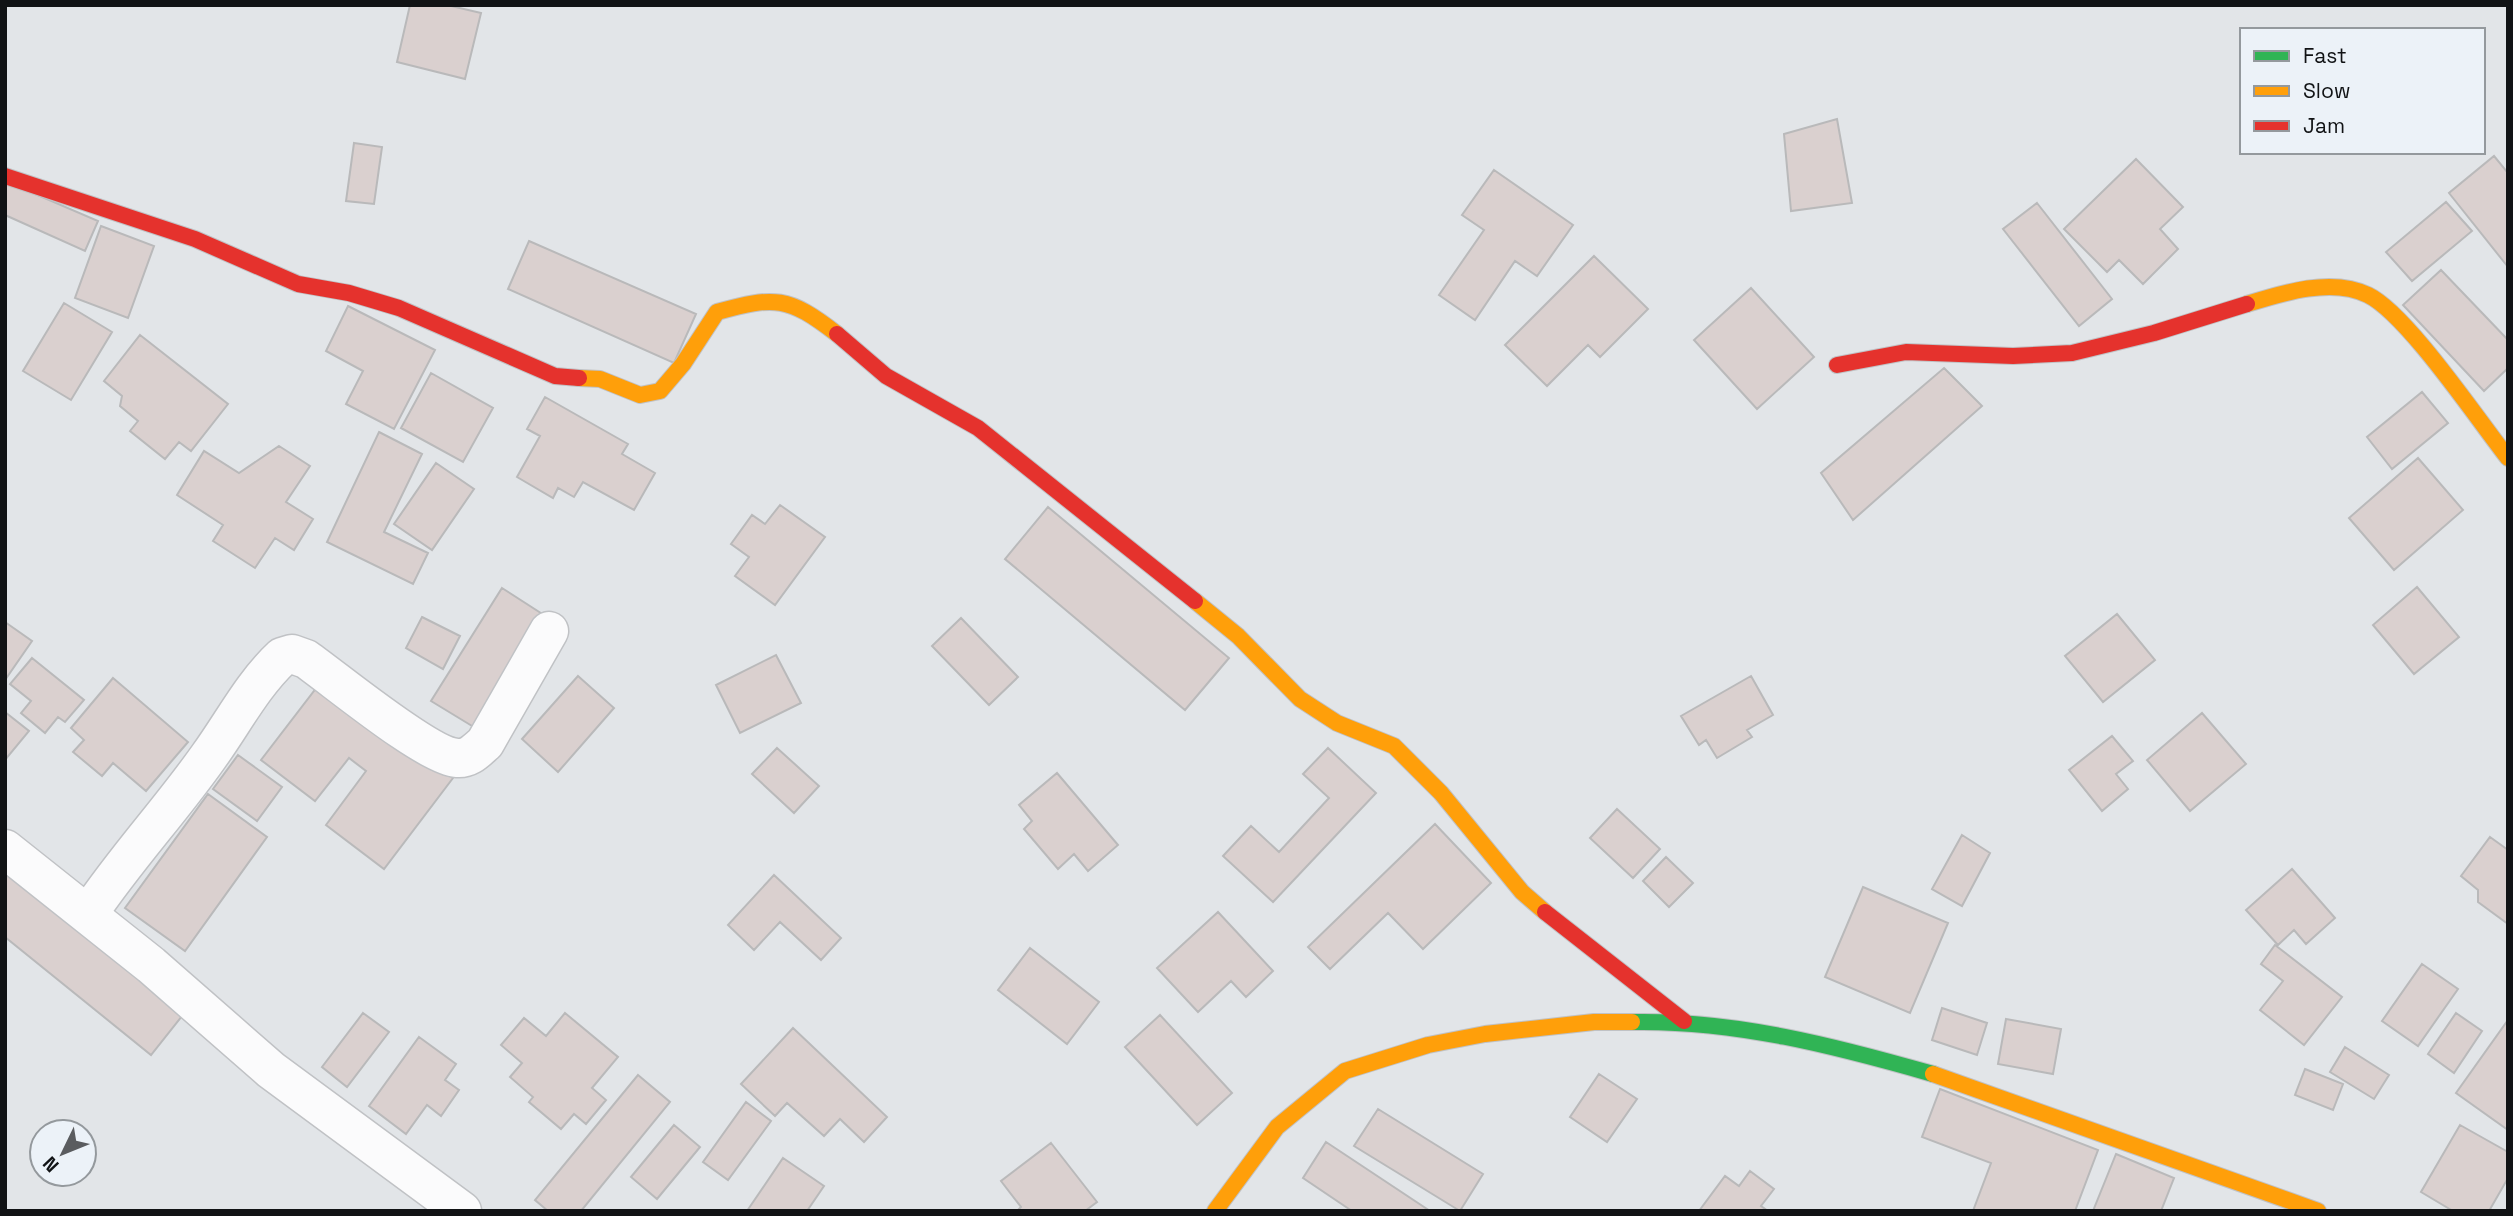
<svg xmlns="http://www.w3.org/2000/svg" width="2513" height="1216" font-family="'Space Grotesk',sans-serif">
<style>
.building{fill:#dad0cf;stroke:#b9b9ba;stroke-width:2}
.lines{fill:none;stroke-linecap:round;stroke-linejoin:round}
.street-casing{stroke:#c0c2c5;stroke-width:41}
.fast-casing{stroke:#c0c2c5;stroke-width:18}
.slow-casing{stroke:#c0c2c5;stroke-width:18}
.jam-casing{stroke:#c0c2c5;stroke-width:18}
.street{stroke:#fbfbfc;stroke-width:38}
.fast{stroke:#30b455;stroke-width:16}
.slow{stroke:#ff9f0a;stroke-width:16}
.jam{stroke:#e5322d;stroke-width:16}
</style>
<rect width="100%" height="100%" fill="#e2e5e8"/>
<path class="building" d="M410 5H447L481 13 465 79 397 62Z
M1837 119 1852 203 1791 211 1784 134Z
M354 143 382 147 374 204 346 201Z
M2494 156 2508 173V267L2449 193Z
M2136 159 2183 207 2160 229 2178 249 2143 284 2119 260 2107 272 2064 229Z
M1494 170 1573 225 1537 276 1515 261 1475 320 1439 295 1484 230 1462 215Z
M5 181 98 221 85 251 5 215Z
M2446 202 2472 231 2412 281 2386 252Z
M2037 203 2112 299 2079 326 2003 229Z
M101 226 154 246 128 318 75 298Z
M529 241 696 314 674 363 508 289Z
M1594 256 1648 309 1600 357 1588 345 1547 386 1505 345Z
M2441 270 2508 340V368L2484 391 2403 305Z
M1751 288 1814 357 1757 409 1694 340Z
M64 303 112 332 71 400 23 371Z
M348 306 435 350 394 429 346 404 363 371 326 351Z
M140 335 228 404 191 451 179 442 165 459 130 431 138 421 120 406 122 396 104 381Z
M1944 368 1982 406 1853 520 1821 473Z
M431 373 493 408 463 462 401 428Z
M2422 392 2448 423 2392 469 2367 437Z
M545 397 628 444 622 454 655 473 634 510 583 482 574 497 558 488 553 498 517 477 540 436 527 429Z
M379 432 422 454 384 532 428 553 413 584 327 542Z
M279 446 310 466 286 502 313 519 294 550 275 538 255 568 213 541 223 525 177 495 204 451 239 473Z
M2418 458 2463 510 2394 570 2349 518Z
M436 463 474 489 432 550 394 524Z
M780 505 825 537 775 605 735 576 749 557 731 544 752 515 765 524Z
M1048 507 1229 658 1185 710 1005 559Z
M2417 587 2459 637 2414 674 2373 625Z
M502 588 547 617 477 729 431 701Z
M2117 614 2155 660 2103 702 2065 656Z
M422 617 460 636 443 669 406 648Z
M961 618 1018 677 989 705 932 646Z
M5 622 32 641 5 680Z
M776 655 801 703 740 733 716 685Z
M32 658 84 700 65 722 58 717 45 733 21 713 31 701 10 684Z
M578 676 614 708 558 772 522 739Z
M1751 676 1773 715 1747 730 1752 737 1717 758 1706 740 1699 745 1681 716Z
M113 678 188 742 146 791 113 763 102 776 73 752 84 740 71 728Z
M324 678 453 778 384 869 326 825 366 771 349 758 315 801 261 760Z
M5 712 29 731 5 760Z
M2202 713 2246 764 2190 811 2147 760Z
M2112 736 2133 761 2116 774 2128 789 2102 811 2069 770Z
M777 748 819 786 794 813 752 774Z
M1328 748 1376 793 1273 902 1223 856 1251 826 1279 852 1329 798 1303 774Z
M238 755 282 787 257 821 213 789Z
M1057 773 1118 845 1088 871 1074 854 1058 869 1024 829 1032 821 1019 805Z
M208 794 267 837 185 951 125 908Z
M1617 809 1660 849 1633 878 1590 838Z
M1435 824 1491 883 1423 949 1388 913 1330 969 1308 947Z
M1962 835 1990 853 1962 906 1932 889Z
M2490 837 2508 850V924L2478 902V890L2461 876Z
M1666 857 1693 883 1669 907 1643 881Z
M5 867 186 1011 151 1055 5 937Z
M2292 869 2335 918 2306 944 2294 930 2278 945 2246 910Z
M774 875 841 938 821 960 780 922 754 950 728 925Z
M1863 887 1948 923 1910 1013 1825 977Z
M1218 912 1273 971 1246 997 1231 981 1198 1012 1157 968Z
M2275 945 2342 997 2304 1045 2260 1010 2283 981 2261 964Z
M1030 948 1099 1002 1067 1044 998 990Z
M2422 964 2458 989 2418 1046 2382 1021Z
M1942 1008 1987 1023 1977 1055 1932 1040Z
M363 1013 389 1032 347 1087 322 1067Z
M565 1013 618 1057 592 1088 606 1100 586 1124 574 1114 561 1129 529 1102 533 1097 510 1077 522 1063 501 1045 524 1018 546 1036Z
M2456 1013 2482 1031 2454 1073 2428 1054Z
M1160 1015 1232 1093 1197 1125 1125 1047Z
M2006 1019 2061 1029 2053 1074 1998 1064Z
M2508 1020V1130L2456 1093Z
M793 1028 887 1117 864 1142 840 1119 824 1136 787 1103 775 1116 741 1084Z
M419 1037 456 1064 445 1080 459 1090 441 1116 427 1105 406 1134 369 1106Z
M2345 1047 2389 1075 2374 1099 2330 1072Z
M2305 1069 2343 1084 2333 1110 2295 1095Z
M1599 1074 1637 1099 1607 1142 1570 1117Z
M638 1075 670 1102 581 1211H548L535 1200Z
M1940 1089 2098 1150 2075 1211H1973L1991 1163 1922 1137Z
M746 1102 771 1121 728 1180 703 1162Z
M1378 1109 1483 1174 1460 1211 1354 1146Z
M674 1125 700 1147 657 1199 631 1177Z
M2460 1125 2508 1152V1178L2489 1211H2453L2421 1192Z
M1326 1142 1430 1211H1352L1303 1178Z
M1051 1143 1097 1202 1085 1211H1017L1021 1207 1001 1181Z
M2116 1154 2174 1178 2161 1211H2093Z
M783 1158 824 1186 807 1211H747Z
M1750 1171 1774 1189 1761 1206 1768 1211H1699L1725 1176 1739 1186Z"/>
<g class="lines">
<g class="street-casing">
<path id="street" d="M5 849 151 965 271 1070 462 1211
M89 913C126 858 171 810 209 756 233 723 252 685 282 657L292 654 306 659C336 680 427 756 457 758 469 759 476 751 485 743L549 631"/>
</g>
<g class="fast-casing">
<path id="fast" d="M1632 1022C1735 1020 1835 1046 1933 1074"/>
</g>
<g class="slow-casing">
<path id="slow" d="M2247 304C2282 293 2332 277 2368 295 2407 314 2478 420 2508 458
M579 378 600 379 640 395 660 391 683 364 717 312C775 296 788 296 837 334
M1195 601 1238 636 1300 699 1337 723 1394 746 1441 793 1522 892 1545 912
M1933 1074 2318 1211
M1215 1211 1277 1127 1345 1071 1428 1045 1485 1034 1594 1022H1632"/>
</g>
<g class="jam-casing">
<path id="jam" d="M5 176 195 239 298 284 349 293 399 308 555 376 579 378
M837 334 886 376 978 428 1195 601
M1837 365 1906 352 2013 356 2072 353 2154 333 2247 304
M1545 912 1684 1021"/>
</g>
<use href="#street" class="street"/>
<use href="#fast" class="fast"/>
<use href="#slow" class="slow"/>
<use href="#jam" class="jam"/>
</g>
<rect width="2513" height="1216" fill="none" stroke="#111315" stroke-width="14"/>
<rect x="2240" y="28" width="245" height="126" fill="#ecf2f8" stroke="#94999d" stroke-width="2"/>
<rect x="2254" y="51" width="35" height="10" fill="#30b455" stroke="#94999d" stroke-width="2"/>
<text x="2303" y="63" font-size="21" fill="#111315">Fast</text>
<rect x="2254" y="86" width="35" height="10" fill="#ff9f0a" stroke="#94999d" stroke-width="2"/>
<text x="2303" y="98" font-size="21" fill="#111315">Slow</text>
<rect x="2254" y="121" width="35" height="10" fill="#e5322d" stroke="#94999d" stroke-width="2"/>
<text x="2303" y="133" font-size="21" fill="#111315">Jam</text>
<g transform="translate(63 1153) rotate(227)"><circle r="33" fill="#ecf2f8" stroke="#94999d" stroke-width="2"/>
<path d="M0-5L12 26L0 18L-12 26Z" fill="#5a5c5f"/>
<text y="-10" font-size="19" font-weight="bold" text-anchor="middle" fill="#111315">N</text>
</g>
</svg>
